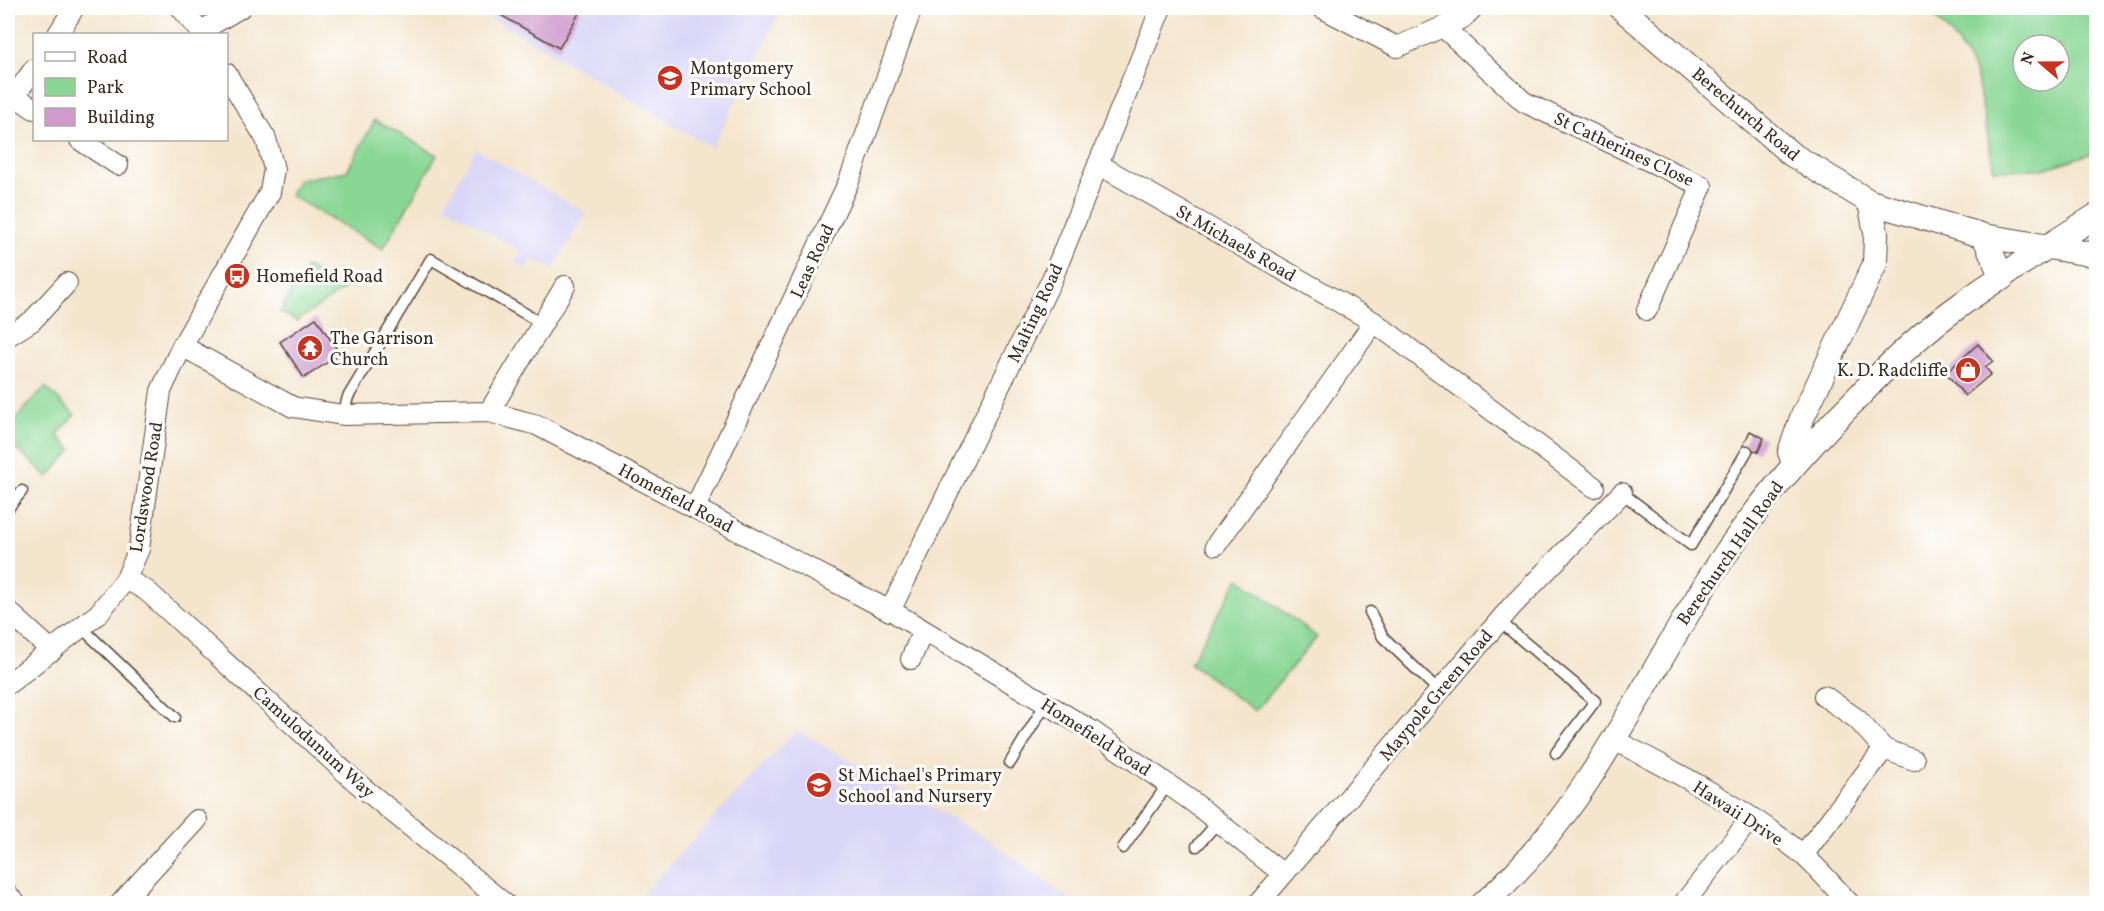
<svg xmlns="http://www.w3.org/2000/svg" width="2104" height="911" font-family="Vollkorn,serif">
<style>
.built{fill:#dad6f7}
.green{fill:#8ad795;stroke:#62805a;stroke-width:1.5;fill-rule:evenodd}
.building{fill:#cf9acd}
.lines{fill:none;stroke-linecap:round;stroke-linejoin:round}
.service-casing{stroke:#574638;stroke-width:13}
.minor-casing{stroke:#574638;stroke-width:22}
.tertiary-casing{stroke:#574638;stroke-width:26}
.service{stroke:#fff;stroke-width:10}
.minor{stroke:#fff;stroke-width:20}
.tertiary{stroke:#fff;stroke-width:24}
.labels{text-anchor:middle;stroke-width:6;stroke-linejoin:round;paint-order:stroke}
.poi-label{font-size:18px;fill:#3b2a1e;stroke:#fff;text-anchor:start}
.street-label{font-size:18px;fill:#3b2a1e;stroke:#fff}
</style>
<rect width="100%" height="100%" fill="#fff"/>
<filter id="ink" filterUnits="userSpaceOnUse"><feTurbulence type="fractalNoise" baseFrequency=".0167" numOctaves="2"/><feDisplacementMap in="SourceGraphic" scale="12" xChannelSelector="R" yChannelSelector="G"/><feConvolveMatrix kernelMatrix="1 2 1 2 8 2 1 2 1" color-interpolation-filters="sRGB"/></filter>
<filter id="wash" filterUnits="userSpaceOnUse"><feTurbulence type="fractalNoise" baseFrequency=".008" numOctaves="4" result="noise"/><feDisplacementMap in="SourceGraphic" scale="24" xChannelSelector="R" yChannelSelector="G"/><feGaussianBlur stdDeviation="1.35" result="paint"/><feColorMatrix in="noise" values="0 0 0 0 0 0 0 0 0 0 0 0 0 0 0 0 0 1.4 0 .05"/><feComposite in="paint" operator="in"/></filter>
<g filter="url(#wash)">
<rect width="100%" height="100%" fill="#f4e5cd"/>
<path class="built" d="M475 8H782L712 148Z
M476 149 586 213 553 269 532 258 526 269 515 263 521 252 444 205Z
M796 730 989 840 1075 903H634Z"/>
<path class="green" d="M1927 8H2096V152L2044 169 1994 170 1976 74 1958 43ZM2023 45H2059V81H2023Z
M375 120 437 155 383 249 290 195 298 180 347 171Z
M306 267 344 289 297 321 280 312Z
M45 387 75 415 57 435 72 450 48 477 21 452 8 445V427Z
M1239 578 1317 637 1255 711 1190 663Z"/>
<g id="blocks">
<path class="building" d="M488 8H582L559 48Z
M316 318 340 354 304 378 280 342Z
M1978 344 1993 361 1985 367 1991 374 1965 396 1946 373Z
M1750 431 1764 438 1758 452 1743 446Z"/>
</g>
</g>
<g filter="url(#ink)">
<use href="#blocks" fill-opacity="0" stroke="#574638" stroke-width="1.5"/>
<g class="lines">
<g class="service-casing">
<path id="service" d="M343 415 348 397 431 259 543 324
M1622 493 1691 545 1747 451
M8 508 22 491
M1370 612 1383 637 1438 690
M1499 621 1595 701 1556 753
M82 628 175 717
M1010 763 1046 703
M1197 846 1218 822
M1123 848 1168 784"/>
</g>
<g class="minor-casing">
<path id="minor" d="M181 8 203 34
M1322 8 1397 47 1463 18 1473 8
M1443 27 1524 102 1702 186 1647 310
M201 31 240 8
M58 34 74 8
M8 91 34 109
M8 105 34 69
M80 140 118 165
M1098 164 1374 322 1594 487
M8 336 32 321 67 283
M182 346 293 407 343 415 489 412 537 425 890 611 1052 279 1161 8
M489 412 565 286
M695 508 849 181 912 8
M1216 545 1374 322
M126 579 147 591 356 782 505 904
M8 611 52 651
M898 615 1092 731 1193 802 1283 874
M911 659 923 630
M8 684 98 614 126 579 139 549 161 391 182 346 270 192 274 169 266 139 226 73
M1824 696 1857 719 1884 749
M1614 740C1678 773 1745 808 1802 854 1819 869 1834 887 1850 904
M1803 855 1884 749 1914 760
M8 895 16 904
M120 904 197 820
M1258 904 1512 606 1622 493
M1683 904 1751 818"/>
</g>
<g class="tertiary-casing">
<path id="tertiary" d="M1621 8 1791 154 1870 202 1984 236 2096 255
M1984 236 2002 278
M1794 463 1790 452 1802 418 1875 264 1876 233 1870 202
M1483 904C1590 810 1643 678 1720 562 1760 501 1807 448 1858 397 1889 364 1922 332 1959 306 2003 274 2050 245 2096 216"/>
</g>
<use href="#service" class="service"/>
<use href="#minor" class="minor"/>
<use href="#tertiary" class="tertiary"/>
</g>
</g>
<defs>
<g id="school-disc" transform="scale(1.35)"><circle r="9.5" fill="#c8321e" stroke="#fff"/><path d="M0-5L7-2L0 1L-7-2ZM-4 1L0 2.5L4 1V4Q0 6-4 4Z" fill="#fff"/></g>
<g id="bus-disc" transform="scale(1.35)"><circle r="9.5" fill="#c8321e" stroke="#fff"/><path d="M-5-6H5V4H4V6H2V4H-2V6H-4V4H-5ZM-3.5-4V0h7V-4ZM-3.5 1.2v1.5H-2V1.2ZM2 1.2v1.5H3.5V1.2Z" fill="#fff"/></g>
<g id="temple-disc" transform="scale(1.35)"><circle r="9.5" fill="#c8321e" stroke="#fff"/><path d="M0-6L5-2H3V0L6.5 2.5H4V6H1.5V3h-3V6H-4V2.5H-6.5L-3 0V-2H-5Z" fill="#fff"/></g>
<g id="shop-disc" transform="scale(1.35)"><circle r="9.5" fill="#c8321e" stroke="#fff"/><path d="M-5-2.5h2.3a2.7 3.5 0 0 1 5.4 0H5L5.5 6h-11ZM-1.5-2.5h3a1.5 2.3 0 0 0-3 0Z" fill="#fff"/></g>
</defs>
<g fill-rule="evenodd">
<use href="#school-disc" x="670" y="78"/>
<use href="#bus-disc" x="237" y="276"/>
<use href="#temple-disc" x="310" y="348"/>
<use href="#shop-disc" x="1968" y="370"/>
<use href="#school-disc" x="819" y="785"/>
</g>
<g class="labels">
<g class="poi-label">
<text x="690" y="74">Montgomery<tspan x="690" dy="21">Primary School</tspan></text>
<text x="256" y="282">Homefield Road</text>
<text x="330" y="344">The Garrison<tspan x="330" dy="21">Church</tspan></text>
<text x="1948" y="376" text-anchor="end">K. D. Radcliffe</text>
<text x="838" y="781">St Michael's Primary<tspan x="838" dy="21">School and Nursery</tspan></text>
</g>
<g class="street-label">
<text transform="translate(1746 114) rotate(40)" y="6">Berechurch Road</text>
<text transform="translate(1624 149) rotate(25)" y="6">St Catherines Close</text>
<text transform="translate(1236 243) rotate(30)" y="6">St Michaels Road</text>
<text transform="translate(812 261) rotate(-65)" y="6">Leas Road</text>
<text transform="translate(1035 313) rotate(-65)" y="6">Malting Road</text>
<text transform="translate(146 487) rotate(-81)" y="6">Lordswood Road</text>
<text transform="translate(676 498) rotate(28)" y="6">Homefield Road</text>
<text transform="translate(1730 553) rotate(-55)" y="6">Berechurch Hall Road</text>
<text transform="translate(1436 695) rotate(-50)" y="6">Maypole Green Road</text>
<text transform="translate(1096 737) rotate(33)" y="6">Homefield Road</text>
<text transform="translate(314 742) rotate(42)" y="6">Camulodunum Way</text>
<text transform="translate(1738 813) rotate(33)" y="6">Hawaii Drive</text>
</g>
</g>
<rect width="2104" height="911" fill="none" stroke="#fff" stroke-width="30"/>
<rect x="33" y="33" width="195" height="108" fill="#ffffff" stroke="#b1aaa5" stroke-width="1.5"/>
<rect x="45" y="52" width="30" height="9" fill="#ffffff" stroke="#b1aaa5" stroke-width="1.5"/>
<text x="87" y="63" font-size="18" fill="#3b2a1e">Road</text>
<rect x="45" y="78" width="30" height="18" fill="#8ad795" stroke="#b1aaa5" stroke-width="1.5"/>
<text x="87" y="93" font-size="18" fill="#3b2a1e">Park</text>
<rect x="45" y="108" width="30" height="18" fill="#cf9acd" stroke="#b1aaa5" stroke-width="1.5"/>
<text x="87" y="123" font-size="18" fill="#3b2a1e">Building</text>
<g transform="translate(2041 63) rotate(290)"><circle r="28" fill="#ffffff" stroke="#b1aaa5" stroke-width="1.5"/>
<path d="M0-4.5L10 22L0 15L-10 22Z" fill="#c8321e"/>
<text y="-9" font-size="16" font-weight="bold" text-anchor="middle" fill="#3b2a1e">N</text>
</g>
</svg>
